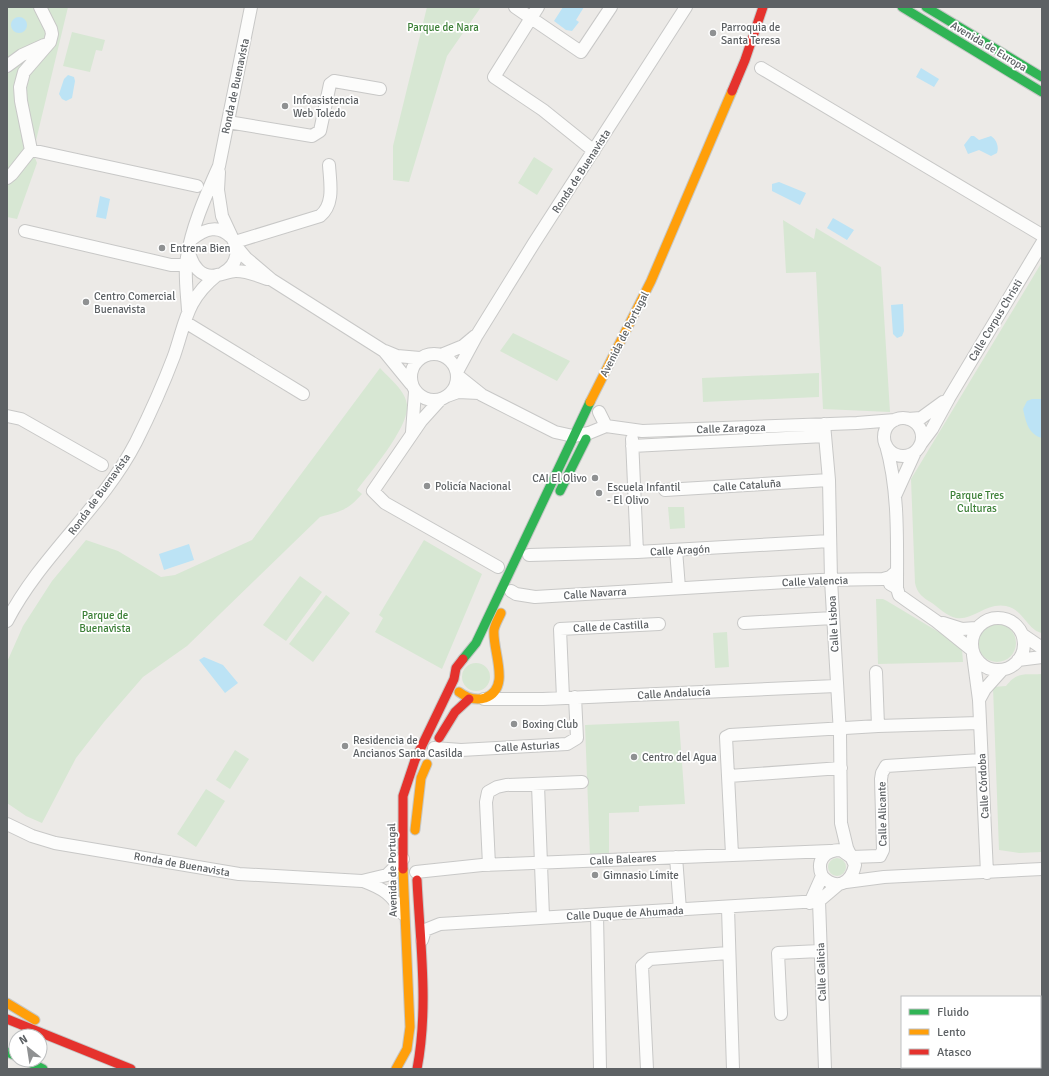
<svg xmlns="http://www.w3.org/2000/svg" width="1049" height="1076" font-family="Signika,sans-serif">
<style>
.green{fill:#d7e7d3}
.water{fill:#bce3f5}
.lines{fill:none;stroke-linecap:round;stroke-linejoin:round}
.street-casing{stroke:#c8c8c7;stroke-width:14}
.fast-casing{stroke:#c6c7c6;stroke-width:11}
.slow-casing{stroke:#c6c7c6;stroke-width:11}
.jam-casing{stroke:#c6c7c6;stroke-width:11}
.street{stroke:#fcfcfb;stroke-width:12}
.fast{stroke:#30b455;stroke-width:9}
.slow{stroke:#ff9f0a;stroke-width:9}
.jam{stroke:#e5322d;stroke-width:9}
.poi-dot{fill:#8f9192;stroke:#fff;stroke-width:1.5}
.labels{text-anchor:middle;stroke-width:3.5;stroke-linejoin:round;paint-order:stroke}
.park-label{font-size:11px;fill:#3d8038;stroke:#fff}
.poi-label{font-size:11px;fill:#5d6164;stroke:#fff;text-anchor:start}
.street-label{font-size:11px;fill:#5d6164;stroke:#fff}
</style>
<rect width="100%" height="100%" fill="#eceae7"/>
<path class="green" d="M7 7H68L33 153 37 163 17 219 7 217Z
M427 7H481L447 56 409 182 393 180V146Z
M72 32 105 40 102 51 96 50 90 72 63 66Z
M534 157 553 169 537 195 518 183Z
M783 220 814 239 816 228 881 267 890 412 823 409 816 272 786 273Z
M1042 262V633C1028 631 1023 609 1006 606 986 602 973 621 956 618 947 616 939 608 932 603 923 598 917 593 915 583L911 479Z
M513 333 570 361 557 381 500 351Z
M380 368C389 378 406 391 407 405 410 426 370 473 357 490L362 494C347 511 341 511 320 517L187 646 143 677 104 722 76 758 42 823 26 816 7 803V662L23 626 52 581 86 540 118 551 161 577 175 575 252 540Z
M819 373V397L703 402 702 378Z
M668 507H684L685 528 670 529Z
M424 540 482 574 442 669 375 632 383 618 379 615Z
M300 576 322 592 286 641 263 625Z
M326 595 350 613 313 662 289 644Z
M876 599H883L887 601 957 643 962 649 963 662 878 664Z
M978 643a19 19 0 1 1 38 0a19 19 0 1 1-38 0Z
M727 632 729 667 715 668 713 633Z
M462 677a14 14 0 1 1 28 0a14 14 0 1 1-28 0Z
M1042 674V852L1019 853 999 850 993 687 1006 686C1018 671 1023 675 1042 674Z
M679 721 685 804 639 806V812L609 813V855L590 856 585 725Z
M235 750 249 759 230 789 216 780Z
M206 789 225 801 196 847 177 834Z
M828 867a9 9 0 1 1 18 0a9 9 0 1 1-18 0Z"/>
<path class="water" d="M563 7H584L576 20 579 22 572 31 566 30 554 21Z
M11 25a8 8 0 1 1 16 0a8 8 0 1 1-16 0Z
M921 68 939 79 934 87 916 77Z
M68 75 74 77 75 81 72 98 66 101 62 99 59 94 64 79Z
M971 136H974L979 140 991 136C997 140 999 147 997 153L991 156 979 150 968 154 964 145Z
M779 182 806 193 800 205 772 191V184Z
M100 196 110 199 106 219 96 217Z
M833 218 854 230 847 240 827 228Z
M903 304 904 331 902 336 897 338 893 334 891 305Z
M1032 399H1042V438C1028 434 1026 422 1023 409L1027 401Z
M189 544 194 560 164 570 159 554Z
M204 657 223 665 238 683 225 693 199 660Z"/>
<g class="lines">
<g class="street-casing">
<path id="street" d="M515 7 531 18 494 77 543 110 594 151
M538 7 531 18 581 52 611 7
M7 66 22 55 44 45
M761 68 1040 234
M228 122 312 136 320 131 330 84 334 81 380 89
M31 150 197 186
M219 172 218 190 222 216 236 246 246 258 272 280 384 351 411 384
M7 178 12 174 31 150 21 101 20 87 24 72 50 42 52 34 51 29 40 7
M25 231 171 265H180
M192 239C205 229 218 224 231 237
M235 242 320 216C335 204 330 182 329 165
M189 252C192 265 201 279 217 275 224 274 230 271 236 271 247 271 257 275 267 279
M223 273C234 267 238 258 236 246
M188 310C187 295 185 279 186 264 190 231 205 197 219 166L251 7
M185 322 303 394
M385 351 397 356 420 358
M411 377a23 23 0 1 1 46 0a23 23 0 1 1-46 0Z
M441 355 463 346 475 336
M457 372 477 335 534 243 686 7
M457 375 482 395 555 432 573 436 589 433 606 426 642 431 857 423 895 420
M447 396 458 392 479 393
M440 400 421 421 373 491 385 503 498 567
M599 412 606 426
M7 416 21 419 102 465
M884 437a19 19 0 1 1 38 0a19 19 0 1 1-38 0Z
M908 419 921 418 943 402
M824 424 829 480 831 580 840 734 841 823 847 848 855 865C851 884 836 891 822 876 816 861 824 850 841 850L851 857
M412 432 415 392
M632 439 637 552
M886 445C899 490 897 542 897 588
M920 445 932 429 949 398 1042 243
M632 446 825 436
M665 490 829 480
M895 496 915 452
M676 550 679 588
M529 555 637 552 830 541
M890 584 897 588 899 595 906 600 936 621 972 650
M511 591 516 594 535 597 819 580 883 579 890 577 897 571
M972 644a26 26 0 1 1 52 0a26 26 0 1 1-52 0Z
M7 621C41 555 102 508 136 442 150 414 163 385 174 356 186 321 186 300 217 275
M744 623 833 618
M943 623 962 629 976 628
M1023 635 1042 648
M973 655 979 700 987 873
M1018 660 1042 657
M876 672 878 726
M563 698 560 629 659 624
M484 699H543L836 686
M979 700 985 689 1002 670
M434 748 461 750 567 744 577 738 575 697
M729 776 841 768
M538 785 543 917
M7 824 32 836 55 843 239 874 362 881 387 875 403 859
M732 854 726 737 730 735 878 726 979 723
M676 857 680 910
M851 857 880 856 883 850 881 779 882 773 886 766 981 760
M489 865 486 802 488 792 497 787 506 785 582 782
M416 872 482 865 830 851
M363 881C384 889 392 894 403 914
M846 882 884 877 1042 869
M810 903 822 876
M728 908 733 1069
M597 915 600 1069
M422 940 425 930 440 924 819 901
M781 1014 778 953 820 951
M647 1069 642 966 650 959 728 953
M825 1069 819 901 839 884"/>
</g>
<g class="fast-casing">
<path id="fast" d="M902 7 1042 92
M926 7 1042 77
M560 491 586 439
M463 659 476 643 590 402
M7 1052 16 1056
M25 1060 43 1069"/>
</g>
<g class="slow-casing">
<path id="slow" d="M590 402 651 281 732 91
M459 692C467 698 475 701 485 698 512 688 492 651 494 630 495 624 499 618 501 613
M415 830 421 778 427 764
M7 1003 35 1020
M396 1069 407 1049 410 1027 403 869"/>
</g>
<g class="jam-casing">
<path id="jam" d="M732 91 745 60 763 7
M439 738 455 712 469 699
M403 869V796L415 760 454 679 456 668 463 659
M417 880C420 942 429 1007 417 1069
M7 1019 131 1069"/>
</g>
<use href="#street" class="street"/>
<use href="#fast" class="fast"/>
<use href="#slow" class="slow"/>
<use href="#jam" class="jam"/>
</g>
<g class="poi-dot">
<circle cx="713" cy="33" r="4"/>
<circle cx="285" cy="106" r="4"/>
<circle cx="162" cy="248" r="4"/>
<circle cx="86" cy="302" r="4"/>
<circle cx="595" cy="478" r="4"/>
<circle cx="427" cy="486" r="4"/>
<circle cx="599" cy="493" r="4"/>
<circle cx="514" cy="724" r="4"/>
<circle cx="345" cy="746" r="4"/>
<circle cx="634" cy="757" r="4"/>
<circle cx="595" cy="875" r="4"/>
</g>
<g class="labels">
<g class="park-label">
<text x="443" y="31">Parque de Nara</text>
<text x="977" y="499">Parque Tres<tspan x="977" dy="13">Culturas</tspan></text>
<text x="105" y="619">Parque de<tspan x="105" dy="13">Buenavista</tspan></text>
</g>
<g class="poi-label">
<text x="721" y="31">Parroquia de<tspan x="721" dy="13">Santa Teresa</tspan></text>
<text x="293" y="104">Infoasistencia<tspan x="293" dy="13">Web Toledo</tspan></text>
<text x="170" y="252">Entrena Bien</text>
<text x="94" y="300">Centro Comercial<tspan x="94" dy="13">Buenavista</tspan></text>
<text x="587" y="482" text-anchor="end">CAI El Olivo</text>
<text x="435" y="490">Policía Nacional</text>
<text x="607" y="491">Escuela Infantil<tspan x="607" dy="13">- El Olivo</tspan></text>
<text x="522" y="728">Boxing Club</text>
<text x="353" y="744">Residencia de<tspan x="353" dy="13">Ancianos Santa Casilda</tspan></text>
<text x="642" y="761">Centro del Agua</text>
<text x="603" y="879">Gimnasio Límite</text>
</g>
<g class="street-label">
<text transform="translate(989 46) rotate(31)" y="4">Avenida de Europa</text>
<text transform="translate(235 86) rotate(-78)" y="4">Ronda de Buenavista</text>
<text transform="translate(581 171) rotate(-57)" y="4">Ronda de Buenavista</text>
<text transform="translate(995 320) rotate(-59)" y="4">Calle Corpus Christi</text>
<text transform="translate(624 334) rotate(-63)" y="4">Avenida de Portugal</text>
<text transform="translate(731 428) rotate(-2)" y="4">Calle Zaragoza</text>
<text transform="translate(747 485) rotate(-4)" y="4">Calle Cataluña</text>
<text transform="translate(99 494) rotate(-54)" y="4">Ronda de Buenavista</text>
<text transform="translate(680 550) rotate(-3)" y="4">Calle Aragón</text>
<text transform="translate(815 581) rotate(-2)" y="4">Calle Valencia</text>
<text transform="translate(595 593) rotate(-4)" y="4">Calle Navarra</text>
<text transform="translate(833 624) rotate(-93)" y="4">Calle Lisboa</text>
<text transform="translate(611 626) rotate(-3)" y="4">Calle de Castilla</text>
<text transform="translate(674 693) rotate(-3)" y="4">Calle Andalucía</text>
<text transform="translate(527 746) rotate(-3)" y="4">Calle Asturias</text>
<text transform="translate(983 786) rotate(-93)" y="4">Calle Córdoba</text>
<text transform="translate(882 814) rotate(-91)" y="4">Calle Alicante</text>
<text transform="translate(623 859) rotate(-3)" y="4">Calle Baleares</text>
<text transform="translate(182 864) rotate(10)" y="4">Ronda de Buenavista</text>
<text transform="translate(392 870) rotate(-91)" y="4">Avenida de Portugal</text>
<text transform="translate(625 913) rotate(-3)" y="4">Calle Duque de Ahumada</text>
<text transform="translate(821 972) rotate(-92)" y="4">Calle Galicia</text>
</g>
</g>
<rect width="1049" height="1076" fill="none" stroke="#5d6164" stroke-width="16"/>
<rect x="901" y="996" width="140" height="72" fill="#ffffff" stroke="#bec0c1"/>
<rect x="909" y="1009" width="20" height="6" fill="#30b455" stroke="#bec0c1"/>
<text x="937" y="1016" font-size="12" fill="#5d6164">Fluido</text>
<rect x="909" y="1029" width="20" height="6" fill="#ff9f0a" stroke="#bec0c1"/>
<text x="937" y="1036" font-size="12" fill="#5d6164">Lento</text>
<rect x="909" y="1049" width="20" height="6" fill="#e5322d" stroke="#bec0c1"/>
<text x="937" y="1056" font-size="12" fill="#5d6164">Atasco</text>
<g transform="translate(28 1048) rotate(330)"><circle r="19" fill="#ffffff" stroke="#bec0c1"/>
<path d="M0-3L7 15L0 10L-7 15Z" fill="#8f9192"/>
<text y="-6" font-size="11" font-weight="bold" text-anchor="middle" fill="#5d6164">N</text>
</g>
</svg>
